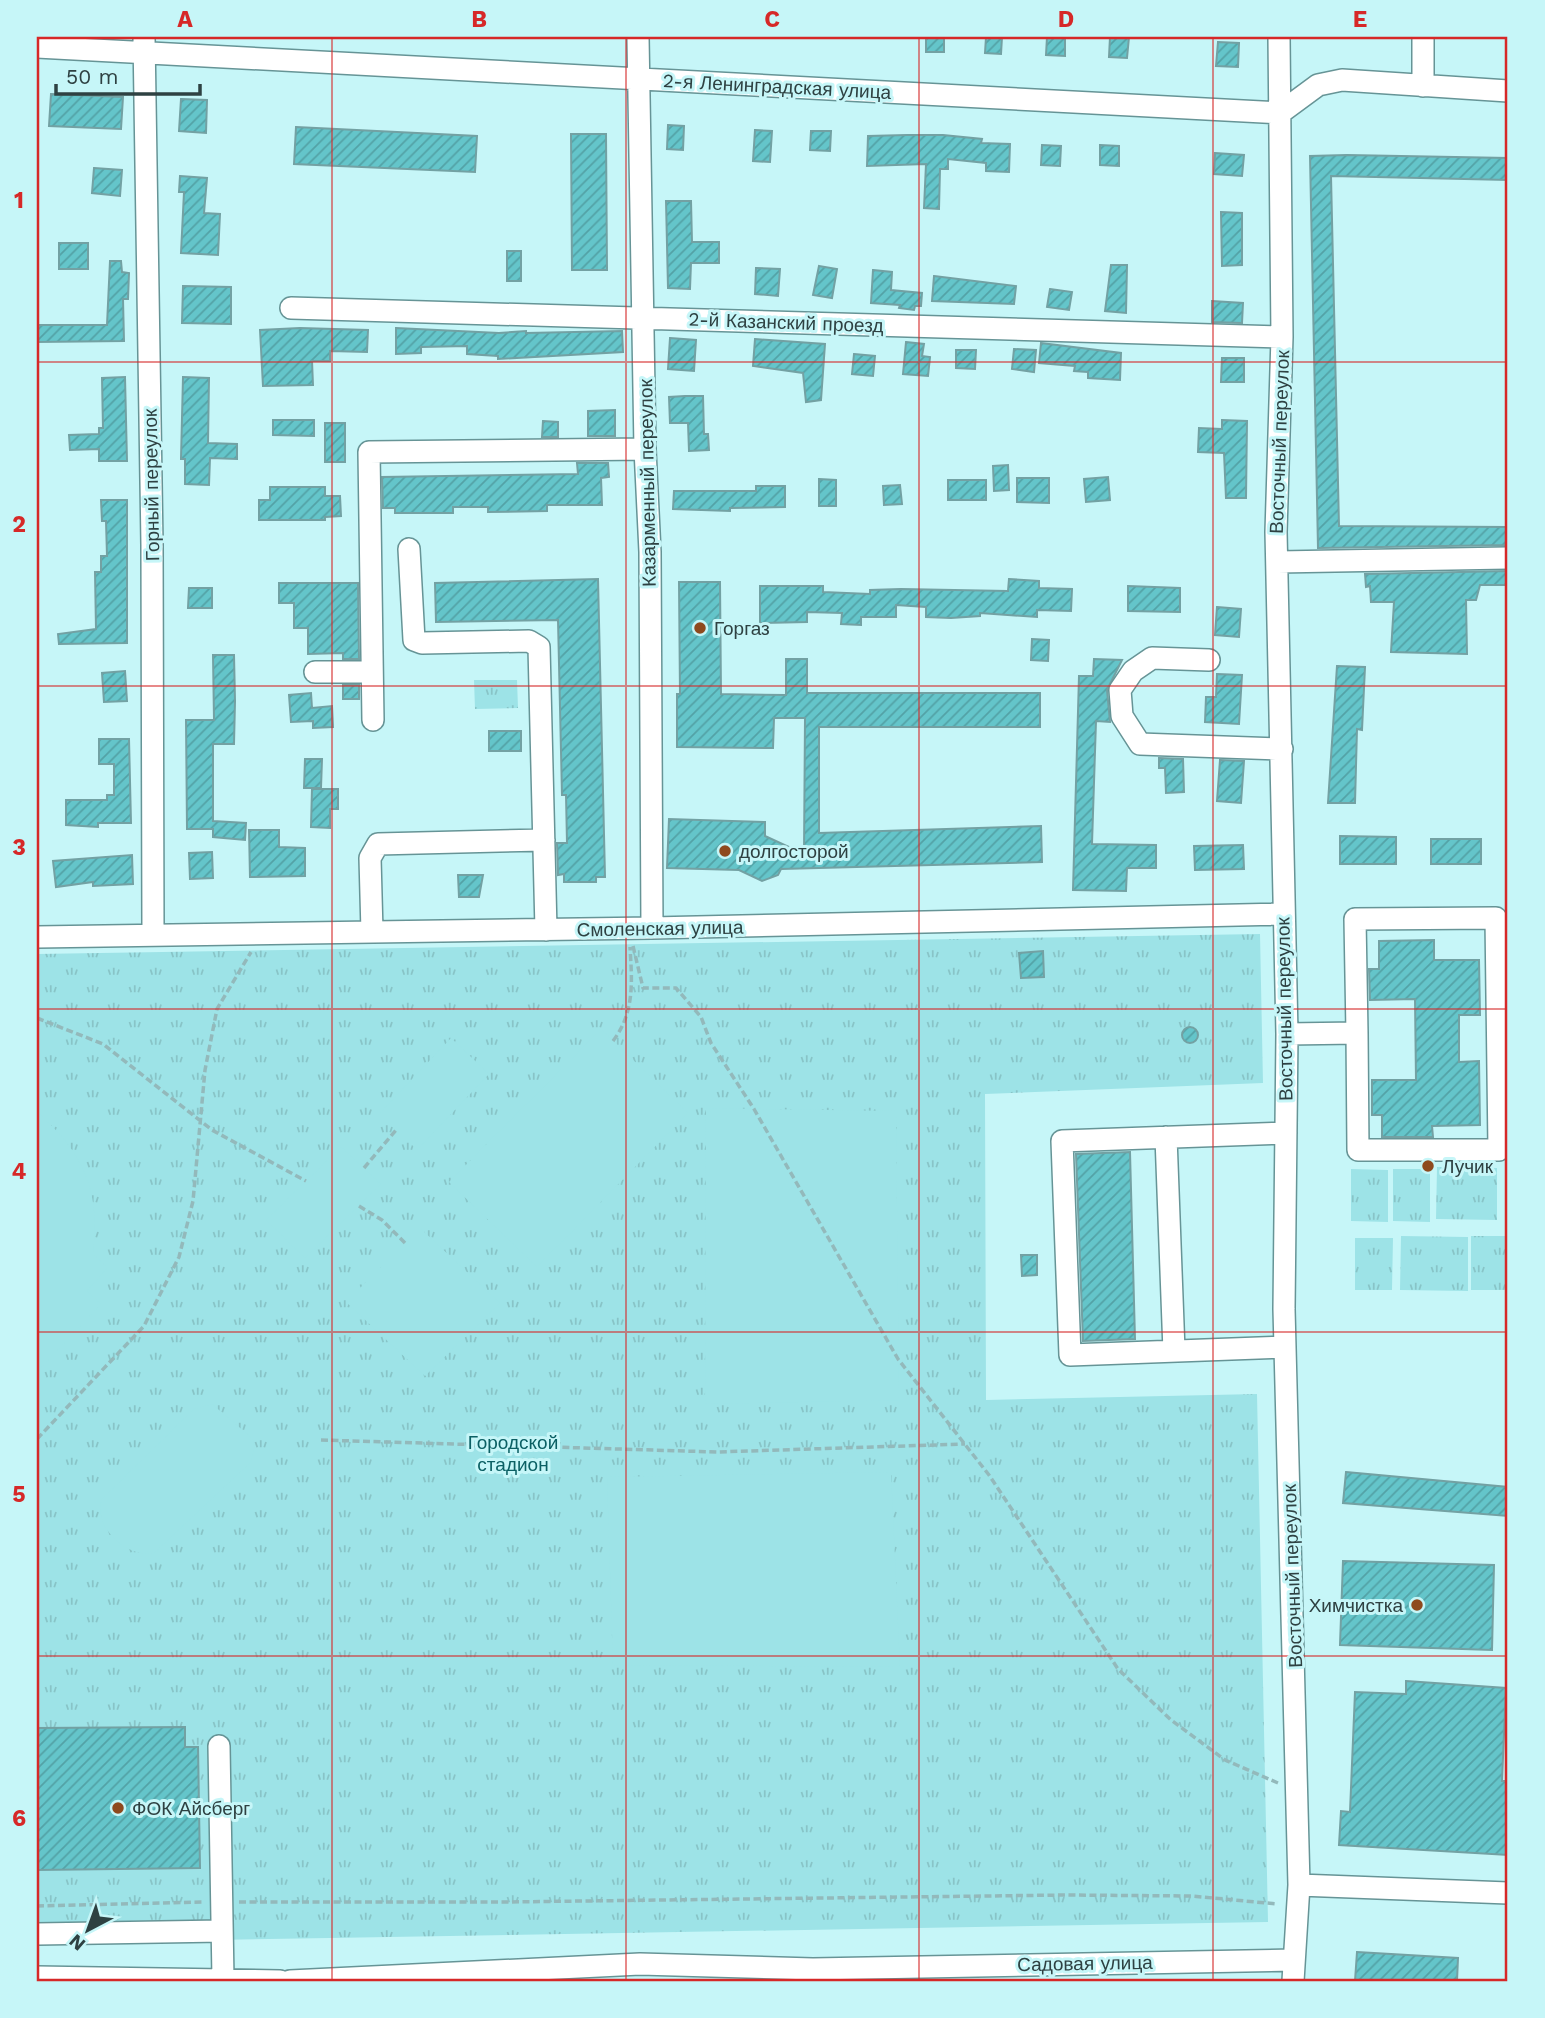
<svg xmlns="http://www.w3.org/2000/svg" width="1545" height="2018" font-family="'Work Sans',sans-serif">
<style>
.grass{fill:url(#grass-tufts)}
.pitch{fill:#9de3e7}
.building{fill:url(#building-hatch);stroke:#73a1a3;stroke-width:2}
.lines{fill:none;stroke-linecap:round;stroke-linejoin:round}
.minor-casing{stroke:#669496;stroke-width:24}
.path{stroke:#93b9bb;stroke-width:3.5;stroke-dasharray:7 3.5;stroke-linecap:butt}
.minor{stroke:#fff;stroke-width:21}
.grid{fill:none;stroke:#d62828;stroke-width:2;stroke-opacity:0.55}
.poi-dot{fill:#8e4a1e;stroke:#c6f6f8;stroke-width:2.5}
.labels{text-anchor:middle;stroke-width:6;stroke-linejoin:round;paint-order:stroke}
.street-label{font-size:19px;fill:#2e4142;stroke:#c6f6f8}
.poi-label{font-size:19px;fill:#2e4142;stroke:#c6f6f8;text-anchor:start}
.park-label{font-size:19px;fill:#0b6064;stroke:#c6f6f8}
.neatline{fill:none;stroke:#d62828;stroke-width:2.5}
.grid-label{font-size:23px;text-anchor:middle;font-weight:bold;fill:#d62828}
</style>
<defs>
<pattern id="grass-tufts" width="24" height="20" patternUnits="userSpaceOnUse" patternTransform="scale(1.75)"><rect width="24" height="20" fill="#9de3e7"/><path d="M3 7l-1-3M5 7V3M7 7l1-3M15 17l-1-3M17 17v-4M19 17l1-3" fill="none" stroke="#88c4c7"/></pattern>
<pattern id="building-hatch" width="6" height="6" patternUnits="userSpaceOnUse" patternTransform="scale(1.75)"><rect width="6" height="6" fill="#64c5ca"/><path d="M-1 1l2-2M0 6l6-6M5 7l2-2" fill="none" stroke="#53a2a6"/></pattern>
</defs>
<rect width="100%" height="100%" fill="#c6f6f8"/>
<path class="grass" d="M474 680H517L518 708 475 709Z
M1260 934 1263 1083 985 1094 986 1400 1257 1394 1268 1922 37 1943V954Z
M1437 1167 1497 1168V1220L1436 1219Z
M1351 1169 1388 1170V1222L1351 1221Z
M1393 1169H1430V1222L1393 1221Z
M1401 1236 1468 1237V1291L1400 1290Z
M1471 1236H1508V1290H1471Z
M1355 1238H1393L1392 1290H1355Z"/>
<path class="pitch" d="M601 1029 688 1113 537 1267 449 1182Z
M451 1038 489 1074 417 1150 380 1113Z
M706 1108 896 1111 899 1400 705 1404Z
M37 1112C83 1152 101 1191 93 1253L107 1268 87 1291 101 1304 37 1372Z
M341 1147 381 1184 305 1258 266 1220Z
M420 1228 500 1303 425 1376 346 1302Z
M212 1404 252 1438 255 1446 251 1462 154 1553C127 1559 92 1526 102 1499L194 1409Z
M891 1472 900 1667 613 1665 607 1477Z"/>
<path class="building" d="M926 37H944V52H926Z
M986 37H1002L1001 54 985 53Z
M1047 37H1065V56L1046 55Z
M1110 37H1129L1127 58 1109 57Z
M1218 42 1239 43 1238 67 1216 66Z
M51 94 123 97 121 129 49 126Z
M181 99 207 100 206 133 179 131Z
M668 125 684 126 683 150 667 149Z
M296 127 477 136 475 172 294 164Z
M755 130 772 131 770 162 753 161Z
M811 131H831L830 151 810 150Z
M571 134H606L607 270H572Z
M907 135H943L982 139 981 143 1010 144 1009 172 986 171V163L948 159V169H940L939 209 924 208 926 164 867 166 868 136Z
M1042 145 1061 146 1060 166 1041 165Z
M1100 145 1119 146V166L1100 165Z
M1215 153 1244 155 1242 176 1214 174Z
M1347 155 1508 158V180L1331 176 1339 526 1508 527V545L1318 548 1310 156Z
M94 168 122 170 120 196 92 193Z
M180 176 207 178 204 213 220 214 218 255 181 253 184 192H179Z
M666 201H691L692 242H719V263H691L690 289 668 288Z
M1221 212 1242 213V265L1222 266Z
M59 243H88V269H59Z
M507 251H521V281H507Z
M110 261H121L122 272 129 273 128 299H123L124 341 37 342V325H107Z
M1111 265H1127L1126 313 1105 311Z
M819 266 837 269 832 298 813 295Z
M756 268 780 269 778 296 755 294Z
M873 270 892 272 891 290 922 293 921 306H915L914 310 899 308 900 305 871 303Z
M934 276 1016 286 1014 304 932 301Z
M183 286 231 287V324L182 323Z
M1050 289 1072 292 1069 310 1047 307Z
M1212 301 1243 303 1242 323 1212 322Z
M300 328 368 330 367 352 330 351V361H312L313 385 263 386 260 330Z
M396 328 499 333 526 331V333L622 331 623 352 498 359V356L467 354V346L421 347V353L396 354Z
M670 338 696 340 694 371 668 369Z
M755 339 825 344 821 400 806 402 803 373 753 366Z
M906 342 924 344 922 356 930 357 928 376 903 374Z
M1041 343 1121 353 1120 380 1088 378V372L1074 371 1075 366 1039 363Z
M1014 349 1036 350 1034 372 1012 369Z
M956 350H976L975 369 956 368Z
M854 354 875 356 873 376 852 374Z
M1222 358H1244V382H1221Z
M125 377 127 461H99V449L70 450 69 435 99 434V428H103L102 378Z
M183 377 209 378 208 443 237 444V459L210 458 209 485 185 484V459H181Z
M685 396H703L704 434H708L709 450 689 451 688 423H670L669 397Z
M615 410V436H588V411Z
M273 420H314V436L273 435Z
M1222 420 1247 421 1246 498H1226L1224 453 1198 452 1199 428 1222 429Z
M543 421 558 422V437H542Z
M325 423H345V462H325Z
M577 463H608L609 477 601 478 602 505H547V511L488 512V507H453V513H395V508H383L382 477 578 474Z
M1008 465 1009 490 994 491 993 466Z
M1108 477 1110 500 1086 502 1084 479Z
M1017 478H1049V503L1017 502Z
M819 479 836 480V506H819Z
M948 480H986V500H948Z
M900 485 902 504 884 505 883 486Z
M756 486H785V507L730 508V511L673 509 674 491H756Z
M270 487H325V496H340L341 516 325 517V520H259V500H270Z
M101 500H127V643L59 644 58 634 96 629 95 572H101V556H107L106 521H102Z
M1508 571V585H1480L1476 600H1466L1467 654 1391 652 1394 602H1371L1370 586 1366 587 1365 574Z
M598 579 605 877H596V882H564V874L558 875 557 843H567L566 795H562L558 620 436 622 435 583Z
M1009 579 1039 581V588L1072 589 1071 611 1037 610V617L980 613V616L951 618 926 617V607L896 605V617H861V625L841 624 842 613 807 612V622L760 623V586H823V592L870 594V590L901 589 1008 591Z
M679 582H720L721 694 786 695V659H807V693H1040V727H819V833L1041 826 1042 862 781 869 778 875 762 881 739 870 667 868 669 819 765 822V836L804 854 805 718H774L773 748 677 747V694H680Z
M279 583H358L359 659H343V653L308 654V628H294V603H279Z
M1128 586 1180 588V612L1128 611Z
M189 588H212V608H188Z
M1217 607 1241 609 1239 637 1215 635Z
M1032 639 1049 640 1048 661 1031 660Z
M213 655H234L235 701 234 744H213V821L246 823 245 840 213 837V829H187L186 720H214Z
M1094 659 1122 660 1107 690 1110 722 1096 721 1092 844 1156 845V868H1127L1126 891 1073 890 1079 676H1093Z
M1337 666 1365 667 1362 730 1357 729 1355 803H1328Z
M125 671 127 701 104 702 102 673Z
M1217 674 1242 675 1239 724 1205 722 1206 697H1216Z
M343 685H359V699H343Z
M311 693 312 708 332 706 333 727 313 728V721L291 722 289 695Z
M489 731H521V751H489Z
M99 739H129L131 823H98V827L66 825V800H107V795H114V764H99Z
M1159 758 1183 759 1184 792 1166 793 1165 768H1159Z
M305 759H322L321 788H304Z
M1220 760 1244 761 1241 803 1217 801Z
M312 789H338V809H330V828L311 827Z
M249 830H279V847L305 848V876L250 877Z
M1340 836 1396 837V864H1340Z
M1431 839H1481V864H1431Z
M1243 845 1244 869 1195 870 1194 846Z
M212 852 213 878 190 879 189 853Z
M132 855 133 884 93 886V882L56 887 53 861Z
M458 875H483L479 897H459Z
M1434 940V960H1479L1480 1015H1459V1062L1479 1061 1480 1125 1432 1126 1433 1137H1382V1115H1372V1080H1416L1415 999 1370 1000 1369 969H1379V941Z
M1043 951 1044 977 1021 978 1019 953Z
M1182 1035a8 8 0 1 1 16 0a8 8 0 1 1-16 0Z
M1130 1152 1135 1339 1083 1341 1076 1154Z
M1021 1255H1037V1275L1022 1276Z
M1346 1472 1508 1487V1516L1343 1503Z
M1343 1561 1494 1565 1492 1650 1340 1645Z
M1406 1681 1506 1688 1502 1781H1508V1855L1339 1845 1341 1811 1350 1812 1355 1692 1406 1694Z
M185 1727V1747H198L200 1868 37 1870V1728Z
M1357 1952 1458 1958 1457 1981H1355Z"/>
<g class="lines">
<g class="minor-casing">
<path id="minor" d="M144 37 152 545 153 934
M638 37 645 449 650 552 652 928
M1279 37 1282 337 1276 532 1287 1034 1284 1309 1299 1885 1293 1981
M1423 37V86
M37 47 1280 113 1318 85 1342 80 1508 91
M291 308 1282 337
M409 549 414 640 422 643 529 641 539 647 546 930
M1278 562 1508 558
M1209 660 1152 658 1133 671 1120 690 1122 716 1140 744 1282 749
M315 672H372
M373 720 369 452 645 449
M372 932 370 858 378 844 544 840
M37 937 652 928 1283 914
M1287 1034 1357 1033 1355 919 1496 918 1499 1150H1358L1357 1033
M1166 1137 1174 1351
M1285 1347 1070 1355 1062 1141 1286 1133
M219 1746 223 1979
M1299 1885 1508 1893
M37 1934 222 1931
M37 1977 280 1981
M290 1981 640 1964 813 1969 1293 1960"/>
</g>
<path class="path" d="M633 946 643 988H676L701 1017 711 1043 754 1109 898 1359 989 1475 1118 1669 1171 1720 1225 1760 1278 1783
M37 1018 103 1044 212 1130 306 1181
M613 1041C635 1012 632 981 630 947
M364 1168 396 1130
M359 1206 382 1220 405 1243
M37 1439 144 1326 179 1257 193 1201 205 1070 217 1009 251 952
M321 1440 717 1452 965 1444
M239 1902H503L1066 1895 1192 1896 1277 1904
M37 1906 203 1902"/>
<use href="#minor" class="minor"/>
</g>
<path class="grid" d="M332 37V1981M626 37V1981M919 37V1981M1213 37V1981M37 362H1508M37 686H1508M37 1009H1508M37 1332H1508M37 1656H1508"/>
<g class="poi-dot">
<circle cx="700" cy="628" r="7"/>
<circle cx="725" cy="851" r="7"/>
<circle cx="1428" cy="1166" r="7"/>
<circle cx="1417" cy="1605" r="7"/>
<circle cx="118" cy="1808" r="7"/>
</g>
<g class="labels">
<g class="street-label">
<text transform="translate(777 86) rotate(3)" y="7">2-я Ленинградская улица</text>
<text transform="translate(786 322) rotate(2)" y="7">2-й Казанский проезд</text>
<text transform="translate(1279 442) rotate(-88)" y="7">Восточный переулок</text>
<text transform="translate(647 483) rotate(-91)" y="7">Казарменный переулок</text>
<text transform="translate(151 485) rotate(-91)" y="7">Горный переулок</text>
<text transform="translate(660 928) rotate(-1)" y="7">Смоленская улица</text>
<text transform="translate(1284 1009) rotate(-91)" y="7">Восточный переулок</text>
<text transform="translate(1292 1576) rotate(-92)" y="7">Восточный переулок</text>
<text transform="translate(1085 1963) rotate(-1)" y="7">Садовая улица</text>
</g>
<g class="poi-label">
<text x="714" y="635">Горгаз</text>
<text x="739" y="858">долгосторой</text>
<text x="1442" y="1173">Лучик</text>
<text x="1403" y="1612" text-anchor="end">Химчистка</text>
<text x="132" y="1815">ФОК Айсберг</text>
</g>
<g class="park-label">
<text x="513" y="1449">Городской<tspan x="513" dy="22">стадион</tspan></text>
</g>
</g>
<rect width="1545" height="2018" fill="none" stroke="#c6f6f8" stroke-width="77"/>
<g transform="translate(88 1930) rotate(221)" stroke="#c6f6f8" stroke-width="5" paint-order="stroke">
<path d="M0-5L12 26L0 18L-12 26Z" fill="#2e4142"/>
<text y="-10" font-size="19" font-weight="bold" text-anchor="middle" fill="#2e4142">N</text>
</g>
<path d="M56 84v10h144v-10" fill="none" stroke="#2e4142" stroke-width="3.5"/>
<text x="66" y="84" font-size="21" fill="#2e4142" stroke="#c6f6f8" stroke-width="5" paint-order="stroke">50 m</text>
<rect x="38" y="38" width="1468" height="1942" class="neatline"/>
<g class="grid-label">
<text x="185" y="27">A</text>
<text x="479" y="27">B</text>
<text x="772" y="27">C</text>
<text x="1066" y="27">D</text>
<text x="1360" y="27">E</text>
<text x="19" y="208">1</text>
<text x="19" y="532">2</text>
<text x="19" y="855">3</text>
<text x="19" y="1179">4</text>
<text x="19" y="1502">5</text>
<text x="19" y="1826">6</text>
</g>
</svg>
